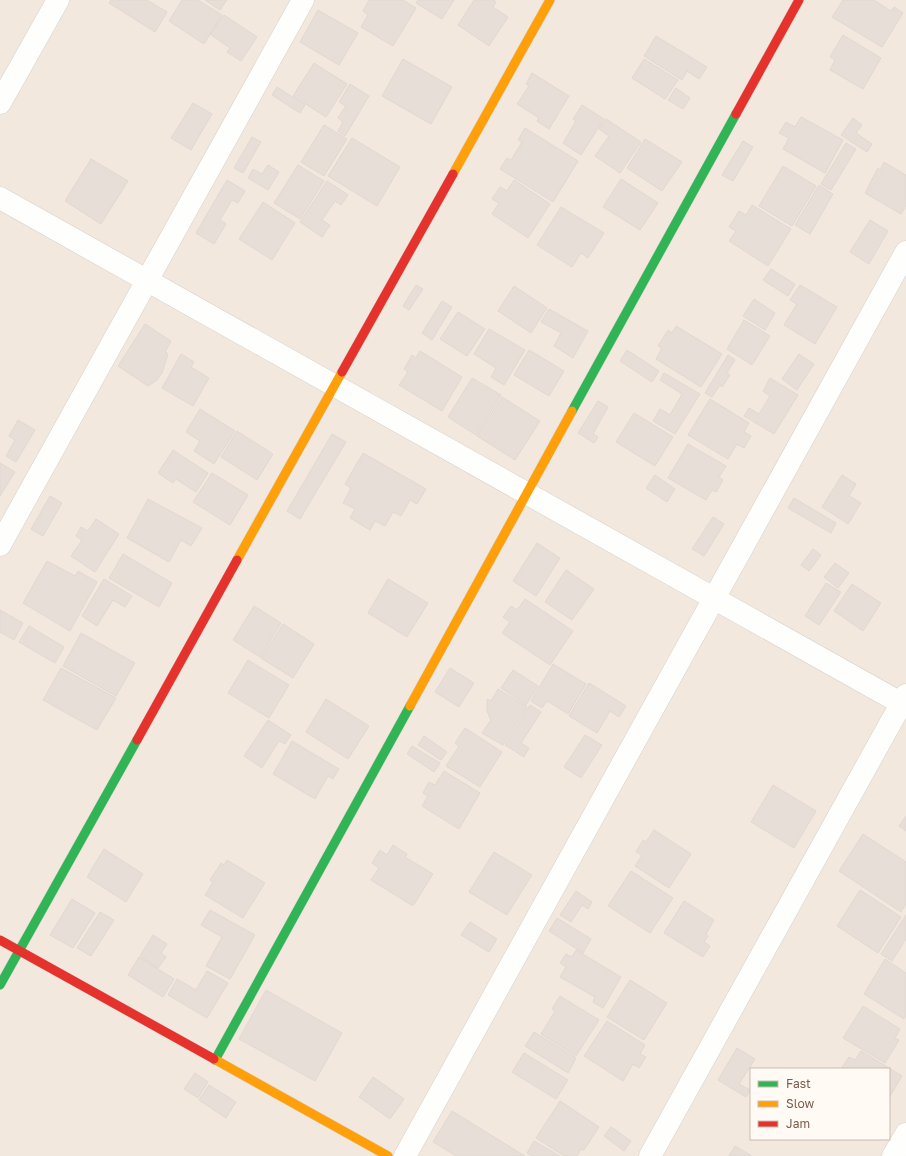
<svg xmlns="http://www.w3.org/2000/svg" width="906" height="1156" font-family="'Golos Text',sans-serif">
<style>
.residential{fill:#f2e8de;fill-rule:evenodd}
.building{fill:#e6ded7;stroke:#e2d8d2}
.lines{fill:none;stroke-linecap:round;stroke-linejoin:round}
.street-casing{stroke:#d7d1cb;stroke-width:23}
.fast-casing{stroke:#d9d2cb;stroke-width:10}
.slow-casing{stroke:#d9d2cb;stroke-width:10}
.jam-casing{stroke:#d9d2cb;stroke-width:10}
.street{stroke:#fefefd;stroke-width:22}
.fast{stroke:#30b455;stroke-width:9}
.slow{stroke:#ff9f0a;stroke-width:9}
.jam{stroke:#e5322d;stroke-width:9}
</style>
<rect width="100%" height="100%" fill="#f9f5f0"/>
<path class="residential" d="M0 0H906V1156H0ZM751 1069H889V1139H751Z"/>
<path class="building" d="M111 0H147L167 12 155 32 109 3Z
M182 0H198L222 15 204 44 169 21Z
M205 0H227L220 10Z
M369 0H403L416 8 393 46 361 27 368 15 363 11Z
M418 0H454L442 19 416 3Z
M474 0H494L496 2 493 7 508 17 489 46 458 25Z
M843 0H874L891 11 894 7 903 13 882 47 832 17Z
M318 10 358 33 339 65 300 42Z
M224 15 257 37 241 61 227 52 230 48 210 34Z
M843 35 881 58 863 89 830 70 835 60 830 57Z
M656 36 707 67 699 79 687 71 682 80 644 56Z
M403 59 452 87 431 124 382 96Z
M644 59 678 80 665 99 632 78Z
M314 63 347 84 326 117 293 96Z
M532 73 569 96 549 129 537 121 539 118 517 104 529 86 526 84Z
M350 84 369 96 345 136 338 131 343 122 338 118 346 106 339 102Z
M277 87 305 105 300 113 272 95Z
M676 88 690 98 683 109 668 100Z
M193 103 212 114 191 150 171 138Z
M582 105 604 119 581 155 563 143 576 121 573 119Z
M801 117 843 140 825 173 783 149 789 138 779 133 786 122 795 127Z
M853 118 862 125 856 133 872 144 867 152 841 135Z
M606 119 641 142 620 173 595 156 609 136 599 129Z
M324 125 347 139 324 176 301 162Z
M525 128 578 161 553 202 500 169 507 158 511 160 522 142 518 140Z
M252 137 261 142 243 173 234 168Z
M352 138 400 167 377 206 328 176Z
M645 139 682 162 662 191 627 168Z
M743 141 753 147 733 181 722 175Z
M846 143 856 149 831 190 821 184Z
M91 159 128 181 101 224 65 201Z
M884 162 906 175V206L901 214 865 193 878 168 880 170Z
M268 165 279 172 268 190 248 178 253 169 262 174Z
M298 165 324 181 300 219 274 203Z
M783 166 816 186 792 226 759 206Z
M621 179 658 203 640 230 603 207Z
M227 180 245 191 238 203 232 200 220 220 226 224 214 244 196 233Z
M514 180 550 204 528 238 492 214 499 203 492 199 500 187 507 191Z
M327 181 348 195 341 205 335 201 322 220 330 225 322 237 300 222Z
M819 185 833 194 810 234 795 225Z
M263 202 295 223 272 260 239 239Z
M752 205 791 229 768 266 729 241 736 231 729 227 739 211 746 215Z
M561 207 604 233 588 258 581 253 572 267 537 245Z
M870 220 888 231 869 264 850 252Z
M771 269 795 284 788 296 763 280Z
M416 285 423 289 409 310 403 306Z
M800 285 837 307 815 344 784 325 797 304 790 300Z
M514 286 547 308 531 333 498 311Z
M754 299 775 313 765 330 743 316Z
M442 301 452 307 432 340 422 333Z
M549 309 588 331 573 358 554 346 561 333 541 322Z
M458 312 485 329 467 356 440 339Z
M744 320 770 336 752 365 727 349Z
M145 324 171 341 165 352 168 354 162 373 157 380 148 386 118 366Z
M676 326 722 354 701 387 656 359 662 348 658 346 668 330 672 333Z
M489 329 525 350 504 385 491 377 496 368 474 354Z
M529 350 564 371 549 396 514 375Z
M627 350 659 371 652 382 620 361Z
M420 351 462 377 442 411 399 385 408 372 404 369 412 355 416 358Z
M181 354 194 362 191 367 209 378 193 406 162 388Z
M799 354 814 364 797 390 782 379Z
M728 355 735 360 727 373 730 375 722 387 720 385 712 397 705 393Z
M664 373 700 394 675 434 653 421 660 409 670 415 682 394 660 380Z
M472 378 501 395 476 435 448 417Z
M770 378 798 395 774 434 744 416 749 408 759 414 770 396 763 391Z
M502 397 540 421 515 460 477 436Z
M710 399 749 423 744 432 751 436 744 448 737 444 728 459 688 435Z
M598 401 608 407 593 434 598 437 594 443 578 433Z
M200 409 235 431 214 464 194 451 200 441 186 432Z
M634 413 673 437 655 466 616 442Z
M18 420 35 430 16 462 6 456 15 440 9 436Z
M237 431 273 454 257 480 221 457Z
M332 434 346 442 300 519 287 511Z
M688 444 726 466 719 477 723 480 716 492 712 490 706 500 668 478Z
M173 450 208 473 196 492 176 479 173 483 158 473Z
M363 453 426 489 417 504 410 500 401 516 393 512 385 526 375 521 370 530 350 518 355 509 343 503 351 488 345 484Z
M0 463 15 472 0 496Z
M212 473 248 495 230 525 193 502Z
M655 475 675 489 667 502 646 488Z
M842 475 856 484 849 496 861 503 848 524 822 507Z
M50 496 62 503 43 536 31 529Z
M794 498 836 523 831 533 788 508Z
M148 499 202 528 191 546 181 540 169 562 127 538Z
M713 517 724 524 704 556 692 549Z
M96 519 119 534 95 572 71 556 82 540 76 536 81 527 88 531Z
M537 543 560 558 536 596 513 581Z
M813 549 821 555 809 571 801 565Z
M123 554 172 583 159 607 109 578Z
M47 561 75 576 78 571 97 582 70 631 23 603Z
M835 563 849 573 838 588 824 577Z
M566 570 594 589 572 620 545 602Z
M104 579 132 596 125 607 113 600 97 626 82 616Z
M388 579 428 603 407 637 368 613Z
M826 583 841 592 819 625 805 616Z
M852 584 881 603 863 631 834 611Z
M525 599 573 631 550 665 502 633 510 622 503 617 511 606 517 610Z
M254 606 281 623 260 657 233 640Z
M0 610 23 623 14 640 0 632Z
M283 624 314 644 293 678 261 658Z
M29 626 64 647 55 663 19 642Z
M81 633 135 663 116 696 63 666Z
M248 660 289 685 269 718 228 693Z
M553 664 586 684 568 714 547 701 542 708 531 701Z
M61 668 116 698 97 730 43 700Z
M450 668 474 683 459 707 435 692Z
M513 670 538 686 526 705 501 688Z
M589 683 626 706 619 717 610 711 597 733 569 716Z
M498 689 527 707 503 745 482 733 491 720 487 711V699L491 701Z
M326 699 369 726 348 759 306 732Z
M530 705 541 712 521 743 529 748 524 757 505 745Z
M268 720 291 735 285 744 279 741 262 768 244 756Z
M465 728 502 752 480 787 446 766 459 746 455 743Z
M585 735 602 745 581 778 564 767Z
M424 736 447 752 441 760 418 745Z
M292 741 339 769 333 779 328 776 315 799 273 774Z
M412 746 440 763 434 772 407 754Z
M444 771 480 793 459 829 422 806 428 796 423 793 429 782 435 785Z
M773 785 816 811 794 848 751 822Z
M906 816V831L899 826Z
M654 830 691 854 669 888 635 866 642 855 636 852 643 840 646 842Z
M863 834 906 862V904L901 912 839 871Z
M393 845 407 854 405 857 433 874 413 906 371 880 379 868 372 863 380 850 387 855Z
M104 849 143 874 126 902 87 877Z
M494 852 532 875 507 915 469 892Z
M227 860 265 883 243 918 205 895 213 882 210 880 221 863 224 865Z
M631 871 673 898 650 933 608 906Z
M860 890 901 917 878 953 837 926Z
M576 891 592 902 588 909 582 905 571 922 560 915Z
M72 899 95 913 73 948 50 935Z
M684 901 714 920 706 934 708 936 704 942 710 946 703 957 664 933Z
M210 910 255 935 230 979 206 966 222 937 201 925Z
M100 912 114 920 91 956 77 948Z
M906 915V939L892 961 881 954Z
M557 918 591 939 583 953 549 931Z
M470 922 497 939 489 952 461 935Z
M153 935 167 944 161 953 166 957 158 968 140 956Z
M576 950 621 977 603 1008 593 1002 595 997 560 977 566 967 560 963 566 954 572 957Z
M139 957 174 979 163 997 128 975Z
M885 959 906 973V1016L904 1019 864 994Z
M207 971 228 983 207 1018 168 995 177 979 196 990Z
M630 980 667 1003 644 1040 607 1017Z
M266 990 342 1033 315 1081 239 1039Z
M560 996 599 1020 576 1056 541 1034 555 1011 552 1009Z
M863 1006 900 1029 895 1038 899 1040 885 1063 843 1038Z
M607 1021 645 1045 640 1054 646 1057 639 1068 633 1064 623 1081 584 1056Z
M534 1032 576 1058 568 1073 525 1046Z
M737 1048 755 1059 739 1084 750 1090 746 1097 718 1080Z
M861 1051 902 1076 889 1098V1069H841L849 1057 855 1060Z
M524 1053 568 1080 556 1099 512 1072Z
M195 1073 208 1082 198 1098 184 1089Z
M373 1077 404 1099 390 1119 359 1097Z
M209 1085 236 1102 226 1118 199 1100Z
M560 1101 599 1127 584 1150 581 1149 577 1156H564L536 1138Z
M452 1111 525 1156H456L433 1142Z
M611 1127 631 1141 624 1151 604 1136Z
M534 1141 560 1156H532L527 1153Z
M735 1146 752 1156H729Z"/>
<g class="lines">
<g class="street-casing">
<path id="street" d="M0 103 58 0
M0 198 906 706
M0 545 303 0
M405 1156 906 252
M650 1156 906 695
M893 1156 906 1134"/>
</g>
<g class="fast-casing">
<path id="fast" d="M572 411 736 114
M0 985 137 740
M215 1060 410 706"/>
</g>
<g class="slow-casing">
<path id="slow" d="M453 174 550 0
M237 560 342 372
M410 706 572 411
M214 1059 388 1156"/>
</g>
<g class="jam-casing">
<path id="jam" d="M736 114 799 0
M342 372 453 174
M137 740 237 560
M0 940 214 1059"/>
</g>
<use href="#street" class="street"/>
<use href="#fast" class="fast"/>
<use href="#slow" class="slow"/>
<use href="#jam" class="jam"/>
</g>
<rect x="750" y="1068" width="140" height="72" fill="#fffaf3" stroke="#cabbb1"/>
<rect x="758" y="1081" width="20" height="6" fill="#30b455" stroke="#cabbb1"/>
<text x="786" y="1088" font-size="12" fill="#7a5c4d">Fast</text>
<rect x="758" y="1101" width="20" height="6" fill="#ff9f0a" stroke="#cabbb1"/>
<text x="786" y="1108" font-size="12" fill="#7a5c4d">Slow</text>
<rect x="758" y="1121" width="20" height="6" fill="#e5322d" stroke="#cabbb1"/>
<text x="786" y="1128" font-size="12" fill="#7a5c4d">Jam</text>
</svg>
